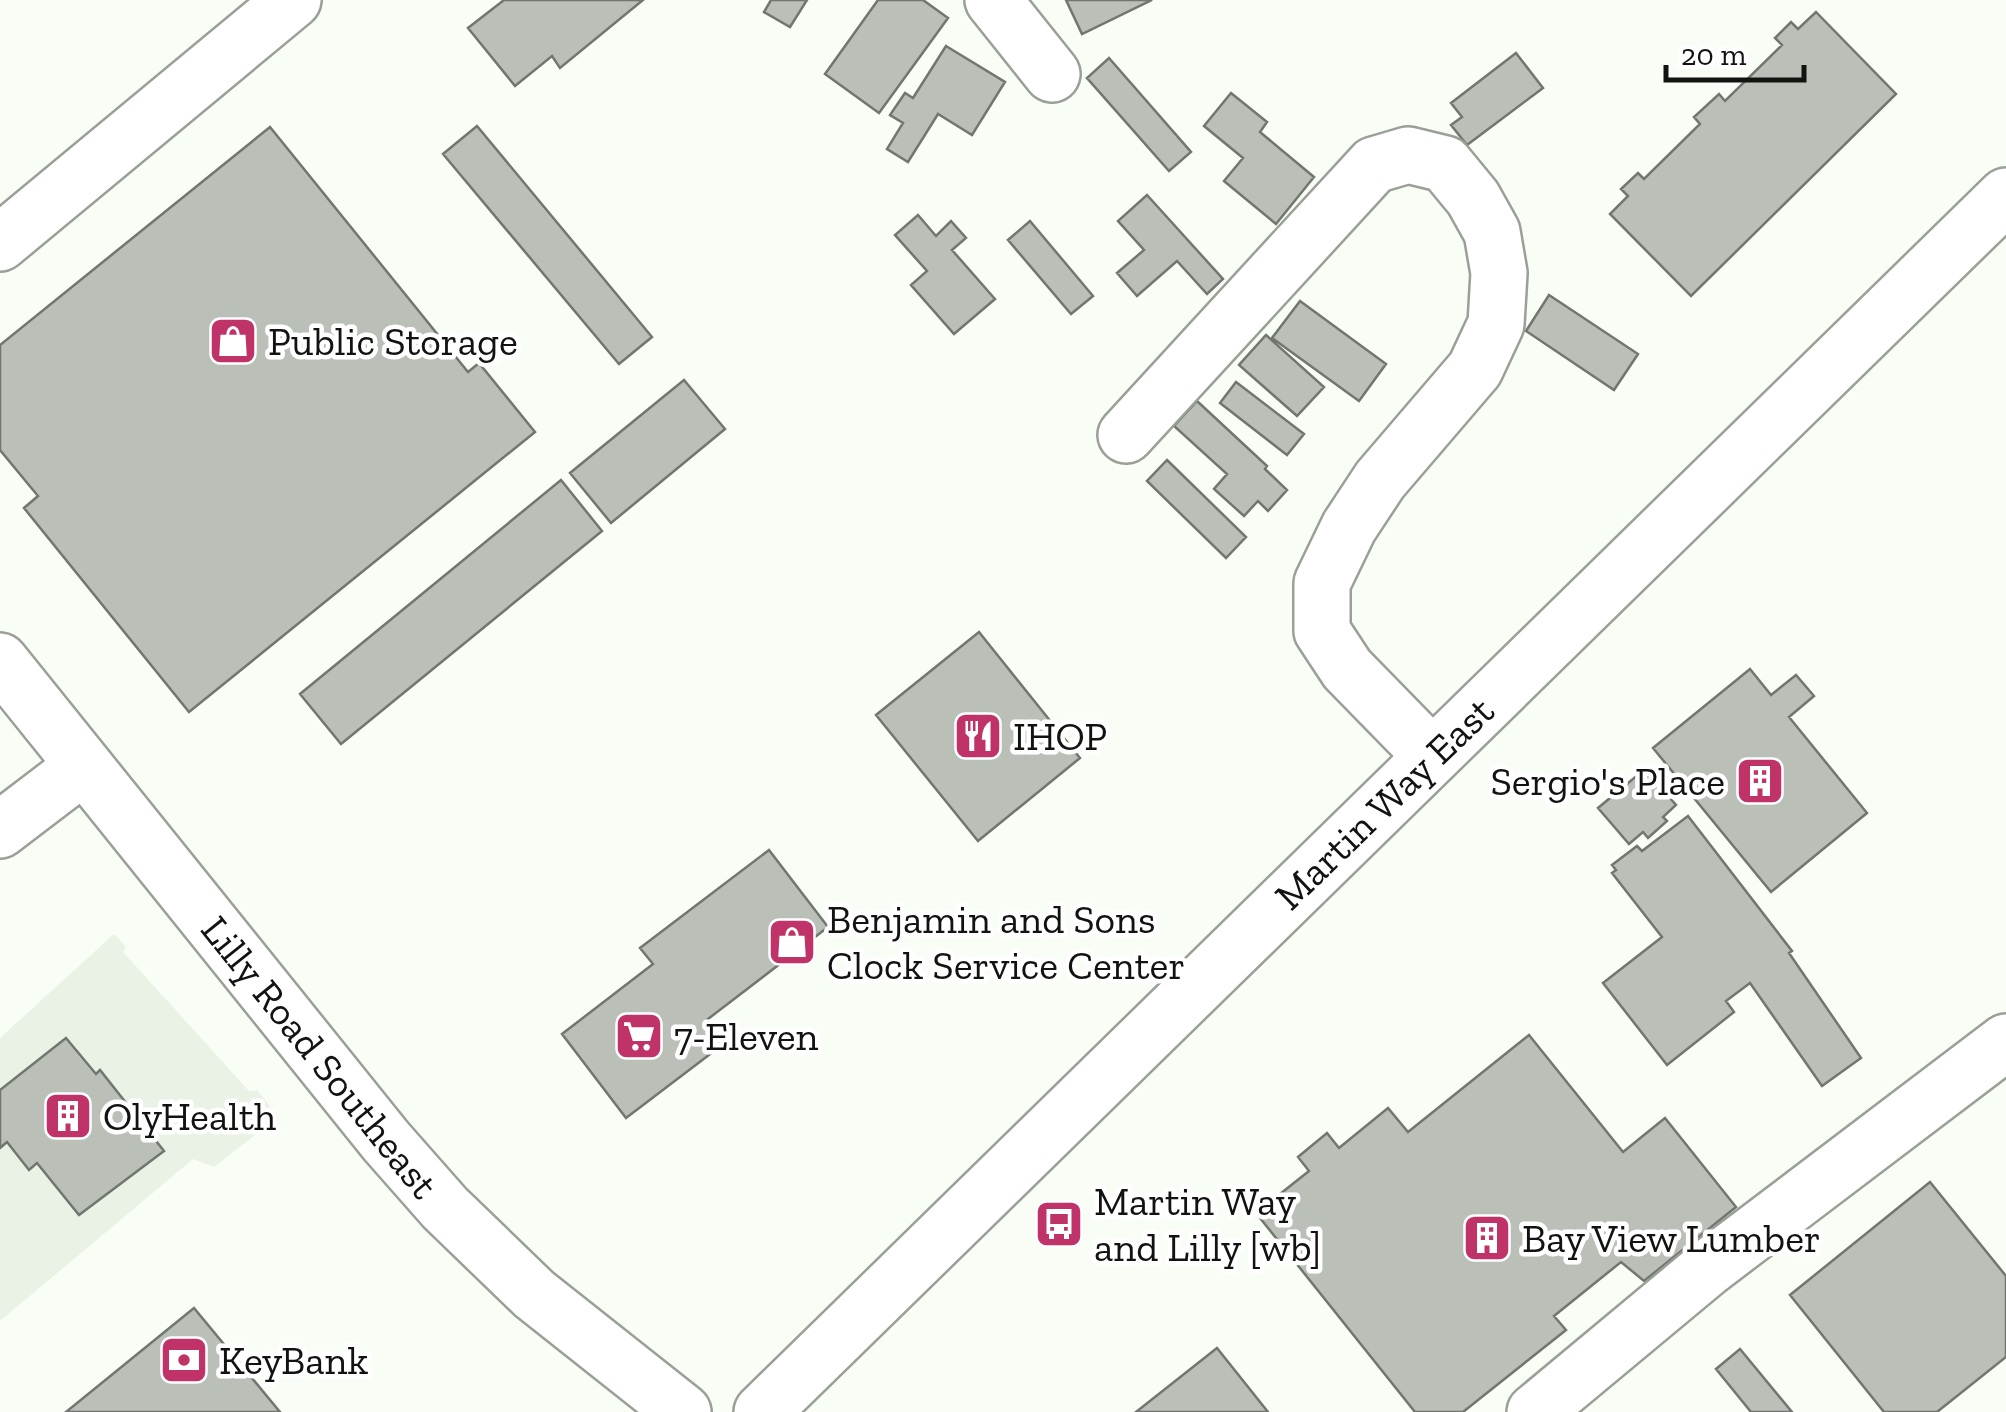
<svg xmlns="http://www.w3.org/2000/svg" width="2006" height="1412" font-family="'Zilla Slab',serif">
<style>
.built{fill:#e9f2e5}
.building{fill:#babfb8;stroke:#727670;stroke-width:2.5}
.lines{fill:none;stroke-linecap:round;stroke-linejoin:round}
.minor-casing{stroke:#9a9f98;stroke-width:60}
.major-casing{stroke:#9a9f98;stroke-width:60}
.minor{stroke:#fff;stroke-width:55}
.major{stroke:#fff;stroke-width:55}
.labels{text-anchor:middle;stroke-width:9;stroke-linejoin:round;paint-order:stroke}
.poi-label{font-size:40px;fill:#111310;stroke:#fff;text-anchor:start}
.street-label{font-size:40px;fill:#111310;stroke:#fff}
</style>
<rect width="100%" height="100%" fill="#f8fdf6"/>
<path class="built" d="M114 934 126 947 123 952 249 1091 257 1090 278 1117 214 1167 193 1159 0 1321V1038Z"/>
<path class="building" d="M504 0H643L560 68 552 56 515 86 468 28Z
M771 0H807L790 27 764 12Z
M878 0H923L948 18 879 113 825 74Z
M1066 0H1152L1082 34Z
M1816 12 1896 94 1691 296 1610 214 1628 196 1621 189 1638 173 1644 179 1700 124 1694 117 1719 94 1725 101 1782 45 1775 38 1791 22 1798 29Z
M946 46 1005 82 972 135 938 114 908 162 887 149 903 123 890 115 905 93 913 98Z
M1516 53 1543 88 1467 145 1451 125 1462 117 1451 103Z
M1109 58 1191 152 1169 171 1087 78Z
M1231 93 1267 122 1260 132 1314 177 1276 224 1224 181 1243 158 1204 126Z
M477 126 652 337 619 364 443 154Z
M270 127 468 372 479 363 535 432 189 712 24 508 38 496 0 450V345Z
M1147 195 1223 279 1207 294 1177 261 1137 296 1117 273 1144 250 1118 221Z
M918 215 936 236 951 221 966 238 952 250 995 299 954 334 911 285 927 271 895 235Z
M1030 221 1093 296 1071 314 1008 240Z
M1549 295 1638 354 1614 390 1526 331Z
M1300 301 1386 364 1359 401 1272 338Z
M1266 335 1324 387 1297 416 1239 365Z
M684 380 725 429 611 523 570 473Z
M1236 382 1304 434 1287 455 1220 403Z
M1197 401 1267 466 1265 469 1287 490 1268 511 1258 501 1244 516 1214 489 1227 474 1174 426Z
M1167 460 1246 537 1226 558 1147 481Z
M561 480 602 531 341 744 300 694Z
M979 632 1080 758 978 841 876 715Z
M1750 669 1771 695 1796 675 1814 696 1789 717 1867 813 1771 892 1653 748Z
M1645 769 1676 805 1663 817 1667 821 1648 838 1643 832 1629 844 1598 808Z
M1688 816 1792 951 1789 953 1861 1058 1822 1086 1750 983 1726 1001 1734 1012 1667 1065 1603 983 1662 937 1612 873 1616 870 1612 865 1637 846 1642 851Z
M769 850 828 927 708 1019 726 1042 626 1118 562 1034 653 964 640 948Z
M1529 1035 1623 1152 1665 1118 1736 1207 1644 1281 1621 1262 1554 1316 1566 1330 1463 1412H1415L1256 1213 1309 1171 1298 1157 1327 1133 1339 1148 1388 1108 1408 1132Z
M66 1038 96 1074 100 1070 164 1151 79 1215 37 1163 29 1170 7 1142 0 1148V1090Z
M1930 1182 2006 1276V1357L1937 1412H1884L1790 1295Z
M194 1308 280 1412H66Z
M1217 1348 1268 1412H1136Z
M1740 1349 1792 1412H1751L1716 1369Z"/>
<g class="lines">
<g class="minor-casing">
<path id="minor" d="M993 0 1052 74
M0 243 293 0
M1126 435 1374 165 1408 155 1445 164 1473 198 1492 232 1499 273 1496 324 1475 369 1380 480 1349 527 1322 583V631L1347 669 1432 756
M0 661 386 1141 445 1208 534 1294 683 1412
M0 830 84 766
M1535 1412 1708 1268 2006 1042"/>
</g>
<g class="major-casing">
<path id="major" d="M762 1412 2006 196"/>
</g>
<use href="#minor" class="minor"/>
<use href="#major" class="major"/>
</g>
<defs>
<g id="shop-square" transform="scale(2.5)"><rect x="-9" y="-9" width="18" height="18" rx="4" fill="#bf3368" stroke="#fff"/><path d="M-5-2.5h2.3a2.7 3.5 0 0 1 5.4 0H5L5.5 6h-11ZM-1.5-2.5h3a1.5 2.3 0 0 0-3 0Z" fill="#fff"/></g>
<g id="restaurant-square" transform="scale(2.5)"><rect x="-9" y="-9" width="18" height="18" rx="4" fill="#bf3368" stroke="#fff"/><path d="M-5-6h1v4h1v-4h1v4h1v-4h1v5L-1.5 .5V6h-2V.5L-5-1ZM5-6V6H3V1.5H1.5Q1.5-4 5-6Z" fill="#fff"/></g>
<g id="building-square" transform="scale(2.5)"><rect x="-9" y="-9" width="18" height="18" rx="4" fill="#bf3368" stroke="#fff"/><path d="M-4-6H4V6H1V3H-1V6H-4ZM-2.5-4.3h1.7v1.8h-1.7ZM.8-4.3h1.7v1.8H.8ZM-2.5-1h1.7V.8h-1.7ZM.8-1h1.7V.8H.8Z" fill="#fff"/></g>
<g id="supermarket-square" transform="scale(2.5)"><rect x="-9" y="-9" width="18" height="18" rx="4" fill="#bf3368" stroke="#fff"/><path d="M-6-5.5h2.5l.6 2H6L4.5 2H-2.5L-4.4-4H-6ZM-1.5 3.2a1.3 1.3 0 1 0 .1 0ZM3 3.2a1.3 1.3 0 1 0 .1 0Z" fill="#fff"/></g>
<g id="bus-square" transform="scale(2.5)"><rect x="-9" y="-9" width="18" height="18" rx="4" fill="#bf3368" stroke="#fff"/><path d="M-5-6H5V4H4V6H2V4H-2V6H-4V4H-5ZM-3.5-4V0h7V-4ZM-3.5 1.2v1.5H-2V1.2ZM2 1.2v1.5H3.5V1.2Z" fill="#fff"/></g>
<g id="bank-square" transform="scale(2.5)"><rect x="-9" y="-9" width="18" height="18" rx="4" fill="#bf3368" stroke="#fff"/><path d="M-6-4H6V4H-6ZM0-2.3a2.3 2.3 0 1 0 0 4.6a2.3 2.3 0 1 0 0-4.6Z" fill="#fff"/></g>
</defs>
<g fill-rule="evenodd">
<use href="#shop-square" x="233" y="341"/>
<use href="#restaurant-square" x="978" y="736"/>
<use href="#building-square" x="1760" y="781"/>
<use href="#shop-square" x="792" y="942"/>
<use href="#supermarket-square" x="639" y="1036"/>
<use href="#building-square" x="68" y="1116"/>
<use href="#bus-square" x="1059" y="1224"/>
<use href="#building-square" x="1487" y="1238"/>
<use href="#bank-square" x="184" y="1360"/>
</g>
<g class="labels">
<g class="poi-label">
<text x="268" y="355">Public Storage</text>
<text x="1013" y="750">IHOP</text>
<text x="1725" y="795" text-anchor="end">Sergio's Place</text>
<text x="827" y="933">Benjamin and Sons<tspan x="827" dy="46">Clock Service Center</tspan></text>
<text x="674" y="1050">7-Eleven</text>
<text x="103" y="1130">OlyHealth</text>
<text x="1094" y="1215">Martin Way<tspan x="1094" dy="46">and Lilly [wb]</tspan></text>
<text x="1522" y="1252">Bay View Lumber</text>
<text x="219" y="1374">KeyBank</text>
</g>
<g class="street-label">
<text transform="translate(1384 803) rotate(-44)" y="14">Martin Way East</text>
<text transform="translate(320 1057) rotate(51)" y="14">Lilly Road Southeast</text>
</g>
</g>
<path d="M1666 65v15h138v-15" fill="none" stroke="#111310" stroke-width="5"/>
<text x="1681" y="65" font-size="30" fill="#111310" stroke="#ffffff" stroke-width="8" paint-order="stroke">20 m</text>
</svg>
